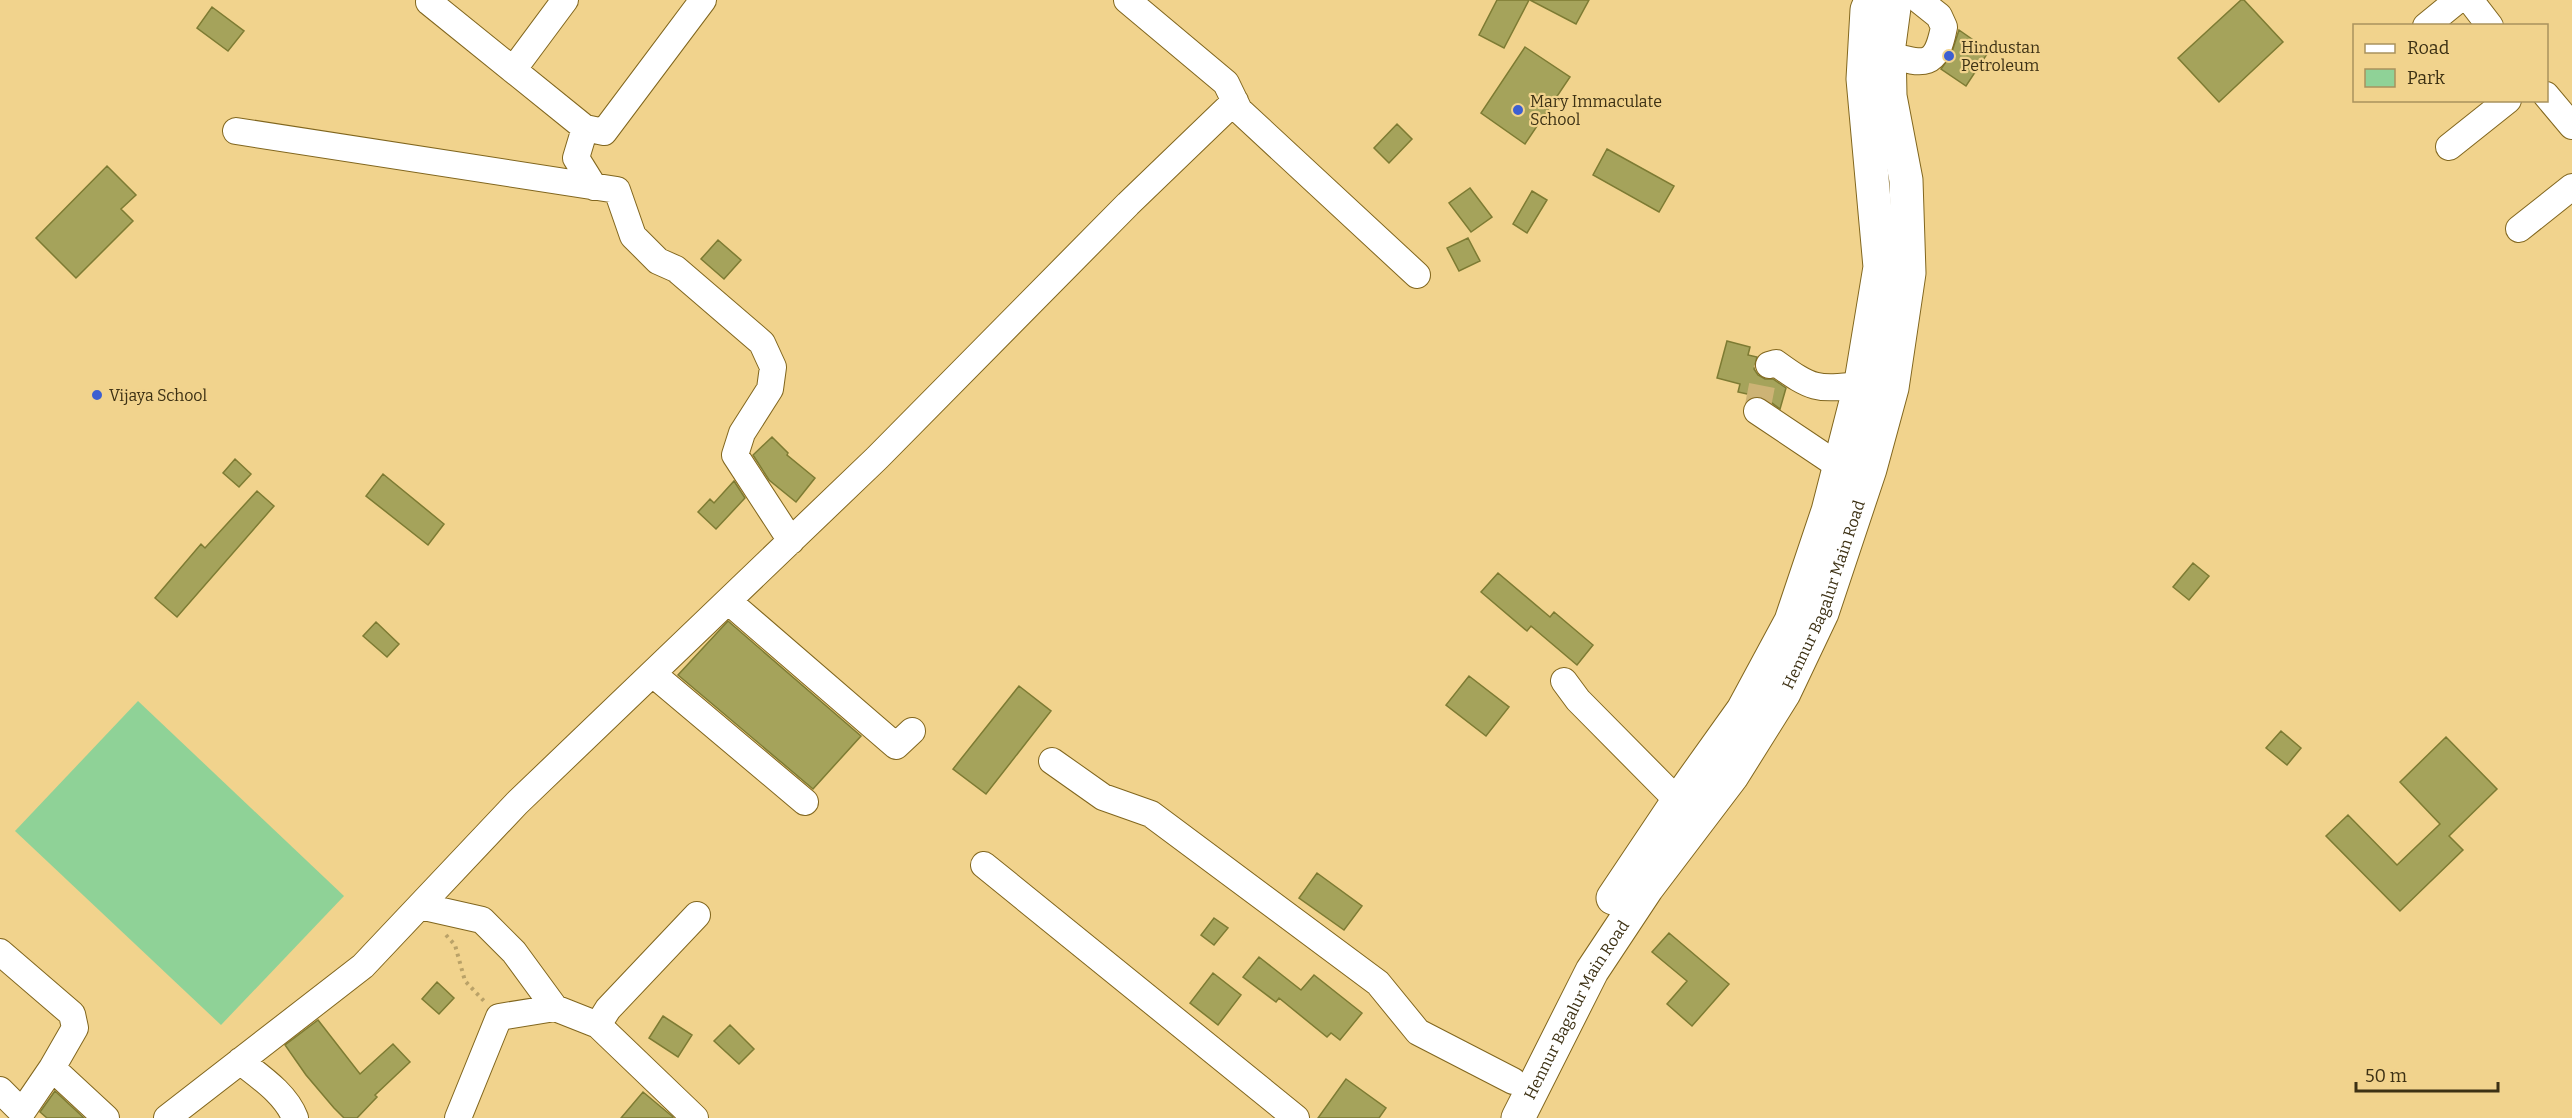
<svg xmlns="http://www.w3.org/2000/svg" width="2572" height="1118" font-family="Bitter,serif">
<style>
.green{fill:#8fd297}
.building{fill:#a5a35b;stroke:#7d7b33;stroke-width:1.5}
.lines{fill:none;stroke-linecap:round;stroke-linejoin:round}
.minor-tunnel{stroke:#cdb375;stroke-width:26;stroke-dasharray:26 13;stroke-linecap:butt}
.minor-casing{stroke:#81661e;stroke-width:28}
.major-casing{stroke:#81661e;stroke-width:35}
.path{stroke:#baa268;stroke-width:4;stroke-dasharray:3 4.5;stroke-linecap:butt}
.minor{stroke:#fff;stroke-width:26}
.major{stroke:#fff;stroke-width:33}
.poi-dot{fill:#3d5fd1;stroke:#f1d38d;stroke-width:2}
.labels{text-anchor:middle;stroke-width:4.5;stroke-linejoin:round;paint-order:stroke}
.poi-label{font-size:16px;fill:#3d3114;stroke:#f1d38d;text-anchor:start}
.street-label{font-size:16px;fill:#3d3114;stroke:#f1d38d}
</style>
<rect width="100%" height="100%" fill="#f1d38d"/>
<path class="green" d="M138 701 344 896 221 1025 15 831Z"/>
<path class="building" d="M1497 0H1529L1504 48 1479 35Z
M1530 0H1589L1576 24Z
M2241 0H2244L2283 42 2219 102 2178 58Z
M212 7 244 31 228 51 197 28Z
M1959 30 1989 51 1966 86 1941 69 1951 55Z
M1525 47 1570 77 1525 144 1481 113Z
M1397 124 1412 139 1389 163 1374 148Z
M1607 149 1674 186 1659 212 1593 175Z
M107 166 136 195 121 209 133 221 76 278 36 238Z
M1470 188 1492 217 1471 232 1449 203Z
M1532 191 1547 200 1527 233 1513 224Z
M1468 238 1480 261 1459 271 1447 248Z
M718 240 741 260 724 279 701 259Z
M1727 341 1750 347 1748 355 1757 357 1754 369 1758 375 1765 379H1773L1786 388 1780 409 1765 398 1738 392 1740 384 1717 378Z
M772 437 788 453 787 455 815 478 796 502 769 480 753 455Z
M235 459 251 474 239 487 223 473Z
M383 474 444 524 428 545 366 496Z
M734 481 745 498 716 529 698 512 710 499 714 503Z
M257 491 274 506 177 617 155 598 201 544 205 548Z
M2193 563 2209 576 2189 600 2173 587Z
M1498 573 1550 617 1554 612 1593 645 1577 665 1531 626 1527 631 1481 592Z
M728 621 861 736 813 789 678 675Z
M376 622 399 644 387 657 363 636Z
M1469 676 1509 707 1486 736 1446 705Z
M1019 686 1051 711 986 794 953 769Z
M2281 731 2301 748 2287 765 2266 748Z
M2446 737 2497 789 2449 836 2463 850 2400 911 2326 836 2348 815 2397 865 2440 824 2400 782Z
M1317 873 1362 906 1344 930 1299 898Z
M1214 918 1228 928 1214 945 1201 935Z
M1669 933 1729 984 1692 1026 1667 1004 1687 981 1652 952Z
M1259 957 1301 990 1314 975 1362 1013 1340 1040 1331 1033 1327 1037 1279 998 1276 1002 1243 977Z
M1213 973 1241 995 1218 1025 1190 1003Z
M437 982 454 998 439 1014 422 999Z
M663 1016 692 1035 678 1057 649 1038Z
M318 1020 360 1074 393 1044 410 1062 375 1095 377 1097 357 1118H344L334 1108 306 1075 285 1045Z
M730 1025 754 1049 739 1064 714 1041Z
M1346 1079 1386 1108 1379 1118H1318Z
M55 1091 84 1118H47L40 1112Z
M643 1092 673 1117V1118H621Z"/>
<g class="lines">
<path class="minor-tunnel" d="M1757 411 1764 375 1769 365"/>
<g class="minor-casing">
<path id="minor" d="M431 0 429 2 585 128
M1127 0 1226 83 1239 110 1417 275
M2470 0 2490 26
M2426 26 2458 0
M1889 55C1925 65 1936 68 1944 27L1939 16 1919 0
M513 70 565 0
M2546 95 2572 126
M236 131 617 190 633 236 658 261 676 269 762 343 773 367 770 389 742 433 735 455 791 541
M2449 147 2508 100
M594 187 576 158 585 128 604 132 703 0
M2519 229 2572 187
M1769 365 1776 363C1812 389 1816 390 1860 385
M1757 411 1839 466
M728 601 896 746 912 731
M653 674 805 802
M1564 681 1578 700 1678 801
M1052 761 1103 797 1151 814 1378 983 1418 1032 1513 1081
M984 865 1296 1118
M420 906 482 920 514 952 555 1008
M0 952 72 1014 75 1028 52 1068
M598 1025 608 1009 697 915
M240 1061C260 1077 286 1094 295 1118
M0 1090 22 1112 52 1068 106 1118
M167 1118 363 966 517 803 877 458 1128 204 1235 101
M458 1118 499 1017 555 1008 598 1025 695 1118"/>
</g>
<g class="major-casing">
<g id="major">
<path d="M1613 898 1678 801 1743 710 1791 621 1828 511 1861 382 1880 267 1863 79 1867 10 1871 0"/>
<path id="s1" d="M1518 1118 1592 971 1647 888 1732 776 1784 693 1822 613 1870 469 1892 388 1909 273 1906 180 1890 96 1889 45 1895 0"/>
</g>
</g>
<path class="path" d="M446 935 455 945 465 981 484 1001"/>
<use href="#minor" class="minor"/>
<use href="#major" class="major"/>
</g>
<g class="poi-dot">
<circle cx="1949" cy="56" r="6"/>
<circle cx="1518" cy="110" r="6"/>
<circle cx="97" cy="395" r="6"/>
</g>
<g class="labels">
<g class="poi-label">
<text x="1961" y="53">Hindustan<tspan x="1961" dy="18">Petroleum</tspan></text>
<text x="1530" y="107">Mary Immaculate<tspan x="1530" dy="18">School</tspan></text>
<text x="109" y="401">Vijaya School</text>
</g>
<g class="street-label">
<text dy="6" stroke="none"><textPath href="#s1" startOffset="609">Hennur Bagalur Main Road</textPath></text>
<text dy="6" stroke="none"><textPath href="#s1" startOffset="123">Hennur Bagalur Main Road</textPath></text>
</g>
</g>
<rect x="2353" y="24" width="195" height="78" fill="#f1d38d" stroke="#a9925d" stroke-width="1.5"/>
<rect x="2365" y="44" width="30" height="9" fill="#ffffff" stroke="#a9925d" stroke-width="1.5"/>
<text x="2407" y="54" font-size="18" fill="#3d3114">Road</text>
<rect x="2365" y="69" width="30" height="18" fill="#8fd297" stroke="#a9925d" stroke-width="1.5"/>
<text x="2407" y="84" font-size="18" fill="#3d3114">Park</text>
<path d="M2356 1082v9h142v-9" fill="none" stroke="#3d3114" stroke-width="3"/>
<text x="2365" y="1082" font-size="18" fill="#3d3114" stroke="#f1d38d" stroke-width="4.5" paint-order="stroke">50 m</text>
</svg>
